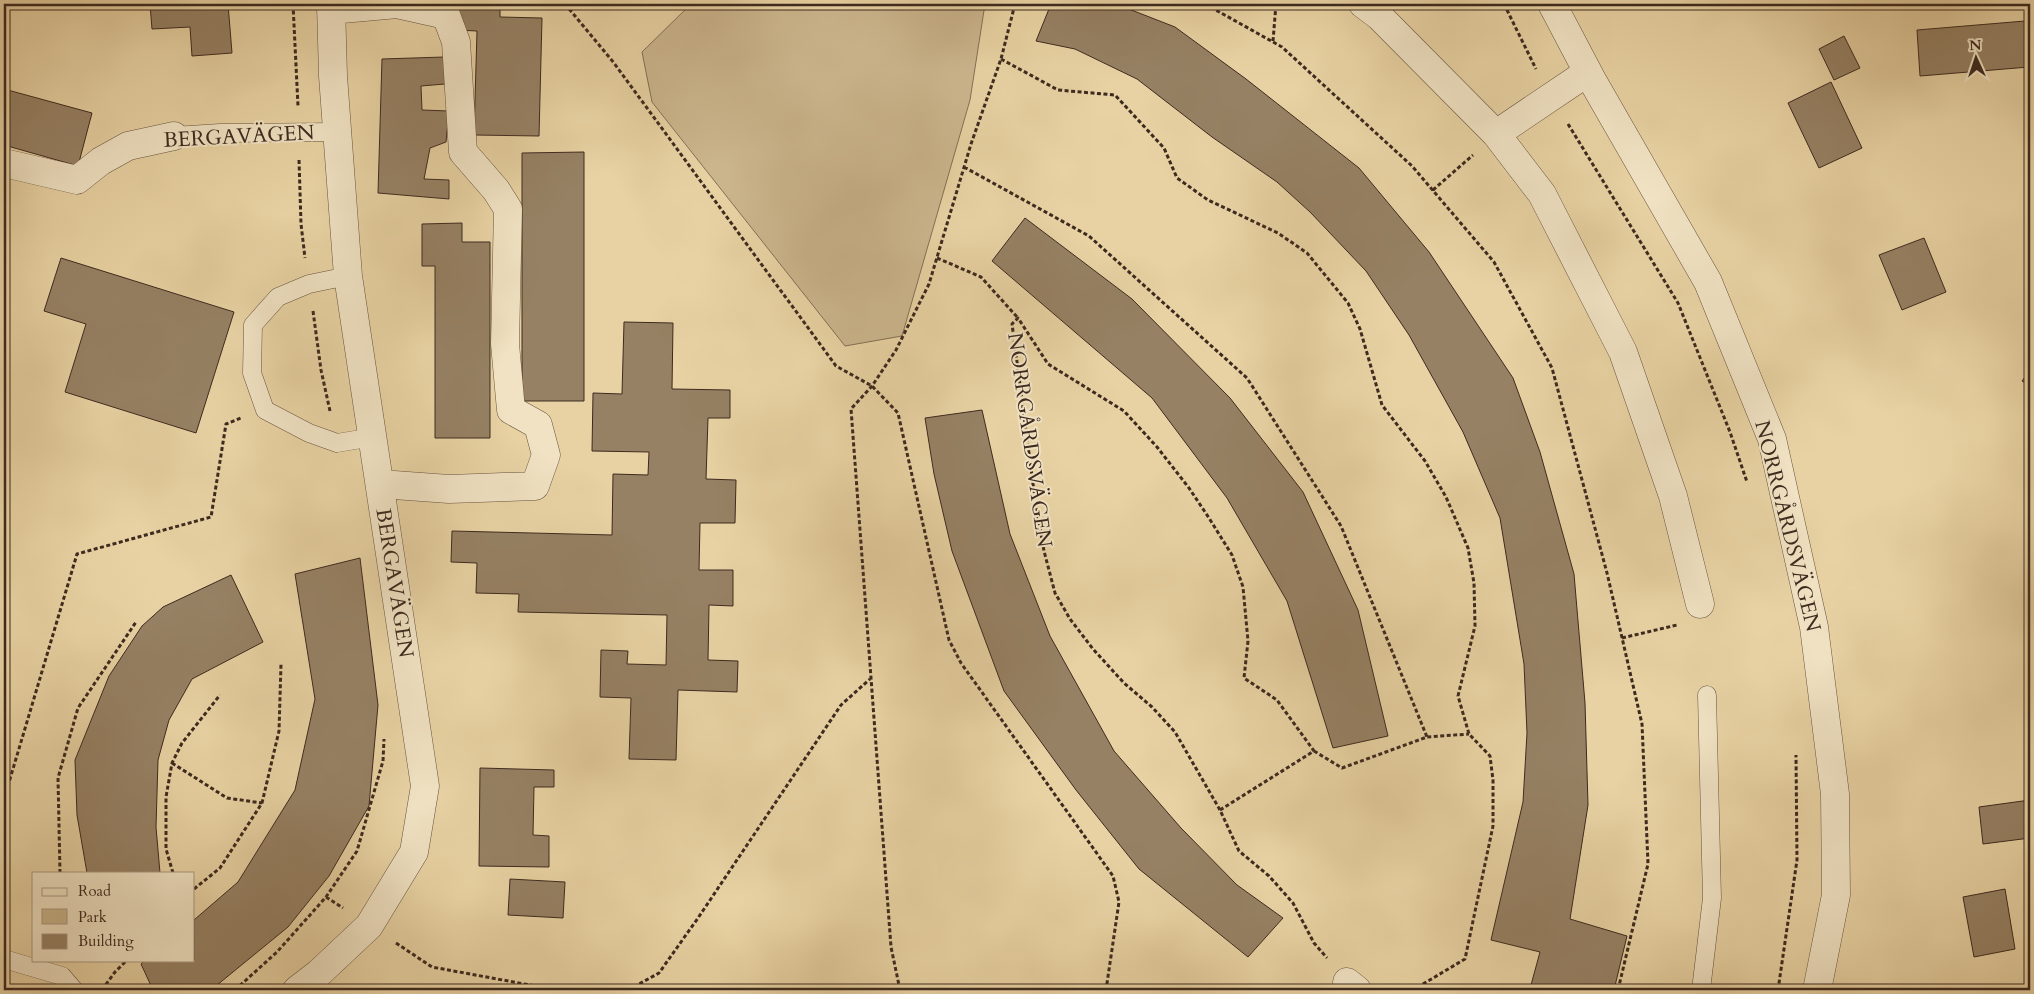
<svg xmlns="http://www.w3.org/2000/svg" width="2034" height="994" font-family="Cardo,serif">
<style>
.green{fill:#cbb58d;stroke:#847056}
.building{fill:#968164;stroke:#3d2a1f}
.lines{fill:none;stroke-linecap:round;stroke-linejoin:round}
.lane-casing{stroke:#685440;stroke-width:19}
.street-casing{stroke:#685440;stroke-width:29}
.path{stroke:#3d2a1f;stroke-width:3;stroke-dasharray:4 2.5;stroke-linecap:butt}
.lane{stroke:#f0e2c3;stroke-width:18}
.street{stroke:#f0e2c3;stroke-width:28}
.labels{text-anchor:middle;stroke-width:4;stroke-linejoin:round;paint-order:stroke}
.street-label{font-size:21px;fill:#3d2a1f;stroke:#f0e2c3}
</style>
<rect width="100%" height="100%" fill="#e8d2a3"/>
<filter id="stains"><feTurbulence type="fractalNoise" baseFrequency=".004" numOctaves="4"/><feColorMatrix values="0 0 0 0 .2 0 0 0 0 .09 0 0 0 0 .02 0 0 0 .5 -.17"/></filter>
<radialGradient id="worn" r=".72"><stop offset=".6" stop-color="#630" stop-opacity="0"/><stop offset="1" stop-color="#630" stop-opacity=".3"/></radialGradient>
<path class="green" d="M691 4H985L970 100 902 336 845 346 652 102 642 52Z"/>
<path class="building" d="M150 4H228L232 53 192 56 190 27 152 29Z
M429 4H500V17L542 18 539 136 474 135 477 31 457 30V6H429Z
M1051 4H1116L1175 27 1246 79 1359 168 1429 252 1513 378 1540 452 1574 574 1585 703 1588 805 1570 919 1627 936 1614 990H1555L1531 985 1540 952 1491 940 1523 802 1527 733 1524 664 1500 518 1463 432 1409 335 1366 271 1310 212 1277 182 1212 137 1137 79 1075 49 1036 41Z
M2025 21 2029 67 1920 76 1917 30Z
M1844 36 1860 68 1834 80 1819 49Z
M444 57 445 84 421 86 422 110 449 111 446 142 430 148 424 179 449 180V199L378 193 382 59Z
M1831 82 1862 148 1819 168 1788 103Z
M4 89 92 113 78 166 4 145Z
M584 152V401H522V153Z
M1025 218 1132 299 1230 398 1303 492 1358 610 1388 736 1333 748 1287 601 1227 498 1152 398 992 261Z
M462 223V242H490V438H435V266H422V224Z
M1924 238 1946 292 1902 310 1879 255Z
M61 258 234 312 196 433 65 392 86 324 44 311Z
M624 322 673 323 672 389 730 390V418H708L706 479 736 480 735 523H700L699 570H733V606L709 605 708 660 738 661 737 692 678 690 676 760 629 759 631 698 600 697 601 650 628 651 627 664 666 665 667 615 518 612 519 594 476 593 477 563 451 562 452 531 612 535 613 474 648 475 649 452 592 451 593 393 622 394Z
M2030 370V386L2022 381Z
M982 410 1010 534 1050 636 1114 751 1181 828 1237 885 1283 918 1248 957 1139 869 1076 790 1004 691 952 551 934 474 925 418Z
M360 558 378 705 369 806 329 876 288 927 211 990H153L141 964 145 960H194V920L238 882 295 790 315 699 295 574Z
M231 575 263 642 192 679 169 720 158 760 156 827 160 873H87L77 815 75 760 109 676 142 626 163 607Z
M480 768 554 770V787H534L533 835 549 836V867L479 866Z
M2030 800V838L1983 844 1979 807Z
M510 879 565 882 563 918 508 915Z
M2005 889 2015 949 1974 957 1963 897Z"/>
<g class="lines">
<g class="lane-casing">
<path id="lane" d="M174 136 220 133 337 132
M348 276 309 284 278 297 253 325 252 373 265 410 309 433 337 443 373 437
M4 959 62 976 74 990
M1701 990 1712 898 1707 695"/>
</g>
<g class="street-casing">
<path id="street" d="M1363 4 1379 16 1496 134 1542 194 1623 352 1673 496 1700 604
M1552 4 1592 80 1708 282 1772 439 1814 627 1835 794 1836 895 1817 990
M331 10 397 4 446 15 456 42 463 152 496 190 508 209 505 344 511 410 538 425 546 455 535 486 449 489 380 484
M1496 134 1588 72
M4 163 77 180 101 161 128 146 174 136
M1347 982 1357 990
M297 990 319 973 369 926 414 852 425 786 348 276 333 76 331 4"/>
</g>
<path class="path" d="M293 4 298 106
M565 4 614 63 836 366 872 386 898 413 949 640 961 663 1113 876 1119 902 1106 990
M1205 4 1282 47 1412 166 1494 262 1552 368 1607 573 1642 724 1648 864 1618 990
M1504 4 1536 69
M1273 41 1276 4
M1001 59 1058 90 1115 95 1164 148 1177 178 1208 200 1278 233 1307 253 1348 303 1360 329 1382 405 1425 461 1446 497 1468 548 1474 583 1475 626 1458 696 1469 734 1490 756 1493 780V826L1465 959 1413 990
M1568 124 1678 303 1730 432 1747 482
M299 160 301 224 305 258
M964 167 1089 236 1247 378 1341 526 1427 737
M1433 190 1473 155
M937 258 981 277 1018 318
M313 311 321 370 330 411
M1622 638 1677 625
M1314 751 1342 768 1427 737 1469 734
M172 763 227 798 262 803
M4 799 77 554 211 517 226 424 241 418
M1220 810 1314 751 1277 700 1244 678 1248 641 1243 587 1232 555 1209 518 1189 488 1157 447 1124 411 1048 364 1018 318 1012 324 1035 499 1044 551 1055 593 1070 619 1093 649 1124 683 1152 707 1175 732 1220 810 1239 851 1269 876 1293 903 1314 943 1327 958
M60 873 58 778 78 708 136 622
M173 873 166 849V797L172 763 182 743 220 695
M194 889 220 868 262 803 279 731 281 664
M326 897 343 908
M396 943 432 967 557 990
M102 990 115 972 127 960
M235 990 277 952 326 897 357 851 383 761 384 739
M628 990 659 973 698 918 841 705 870 679
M900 990 891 947 851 409 872 386 896 350 929 284 971 144 1001 59 1015 4
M1778 990 1797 860 1796 755"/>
<use href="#lane" class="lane"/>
<use href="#street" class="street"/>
</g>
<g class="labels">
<g class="street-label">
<text transform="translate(239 136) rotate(-3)" y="7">BERGAVÄGEN</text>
<text transform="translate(1030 440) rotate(82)" y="7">NORRGÅRDSVÄGEN</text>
<text transform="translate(1788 526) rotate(76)" y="7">NORRGÅRDSVÄGEN</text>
<text transform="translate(395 583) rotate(81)" y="7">BERGAVÄGEN</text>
</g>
</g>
<rect width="2034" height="994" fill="none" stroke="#e8d2a3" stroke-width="20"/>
<rect x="5" y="5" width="2024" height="984" fill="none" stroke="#3d2a1f" stroke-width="2.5"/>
<rect x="10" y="10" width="2014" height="974" fill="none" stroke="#3d2a1f"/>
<rect x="32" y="872" width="162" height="90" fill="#f0e2c3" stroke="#a89881"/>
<rect x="42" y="888" width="25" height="8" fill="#f0e2c3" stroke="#a89881"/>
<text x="78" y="896" font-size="15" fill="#3d2a1f">Road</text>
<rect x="42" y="909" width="25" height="15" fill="#cbb58d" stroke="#a89881"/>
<text x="78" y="922" font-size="15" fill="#3d2a1f">Park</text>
<rect x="42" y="934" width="25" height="15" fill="#968164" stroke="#a89881"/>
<text x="78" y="946" font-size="15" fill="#3d2a1f">Building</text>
<g transform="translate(1976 58) rotate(357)" stroke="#f0e2c3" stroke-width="4" paint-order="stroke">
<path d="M0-4L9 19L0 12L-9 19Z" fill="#3d2a1f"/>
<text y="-8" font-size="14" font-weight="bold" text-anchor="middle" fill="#3d2a1f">N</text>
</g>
<rect width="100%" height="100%" filter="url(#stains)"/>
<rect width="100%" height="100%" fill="url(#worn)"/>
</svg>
